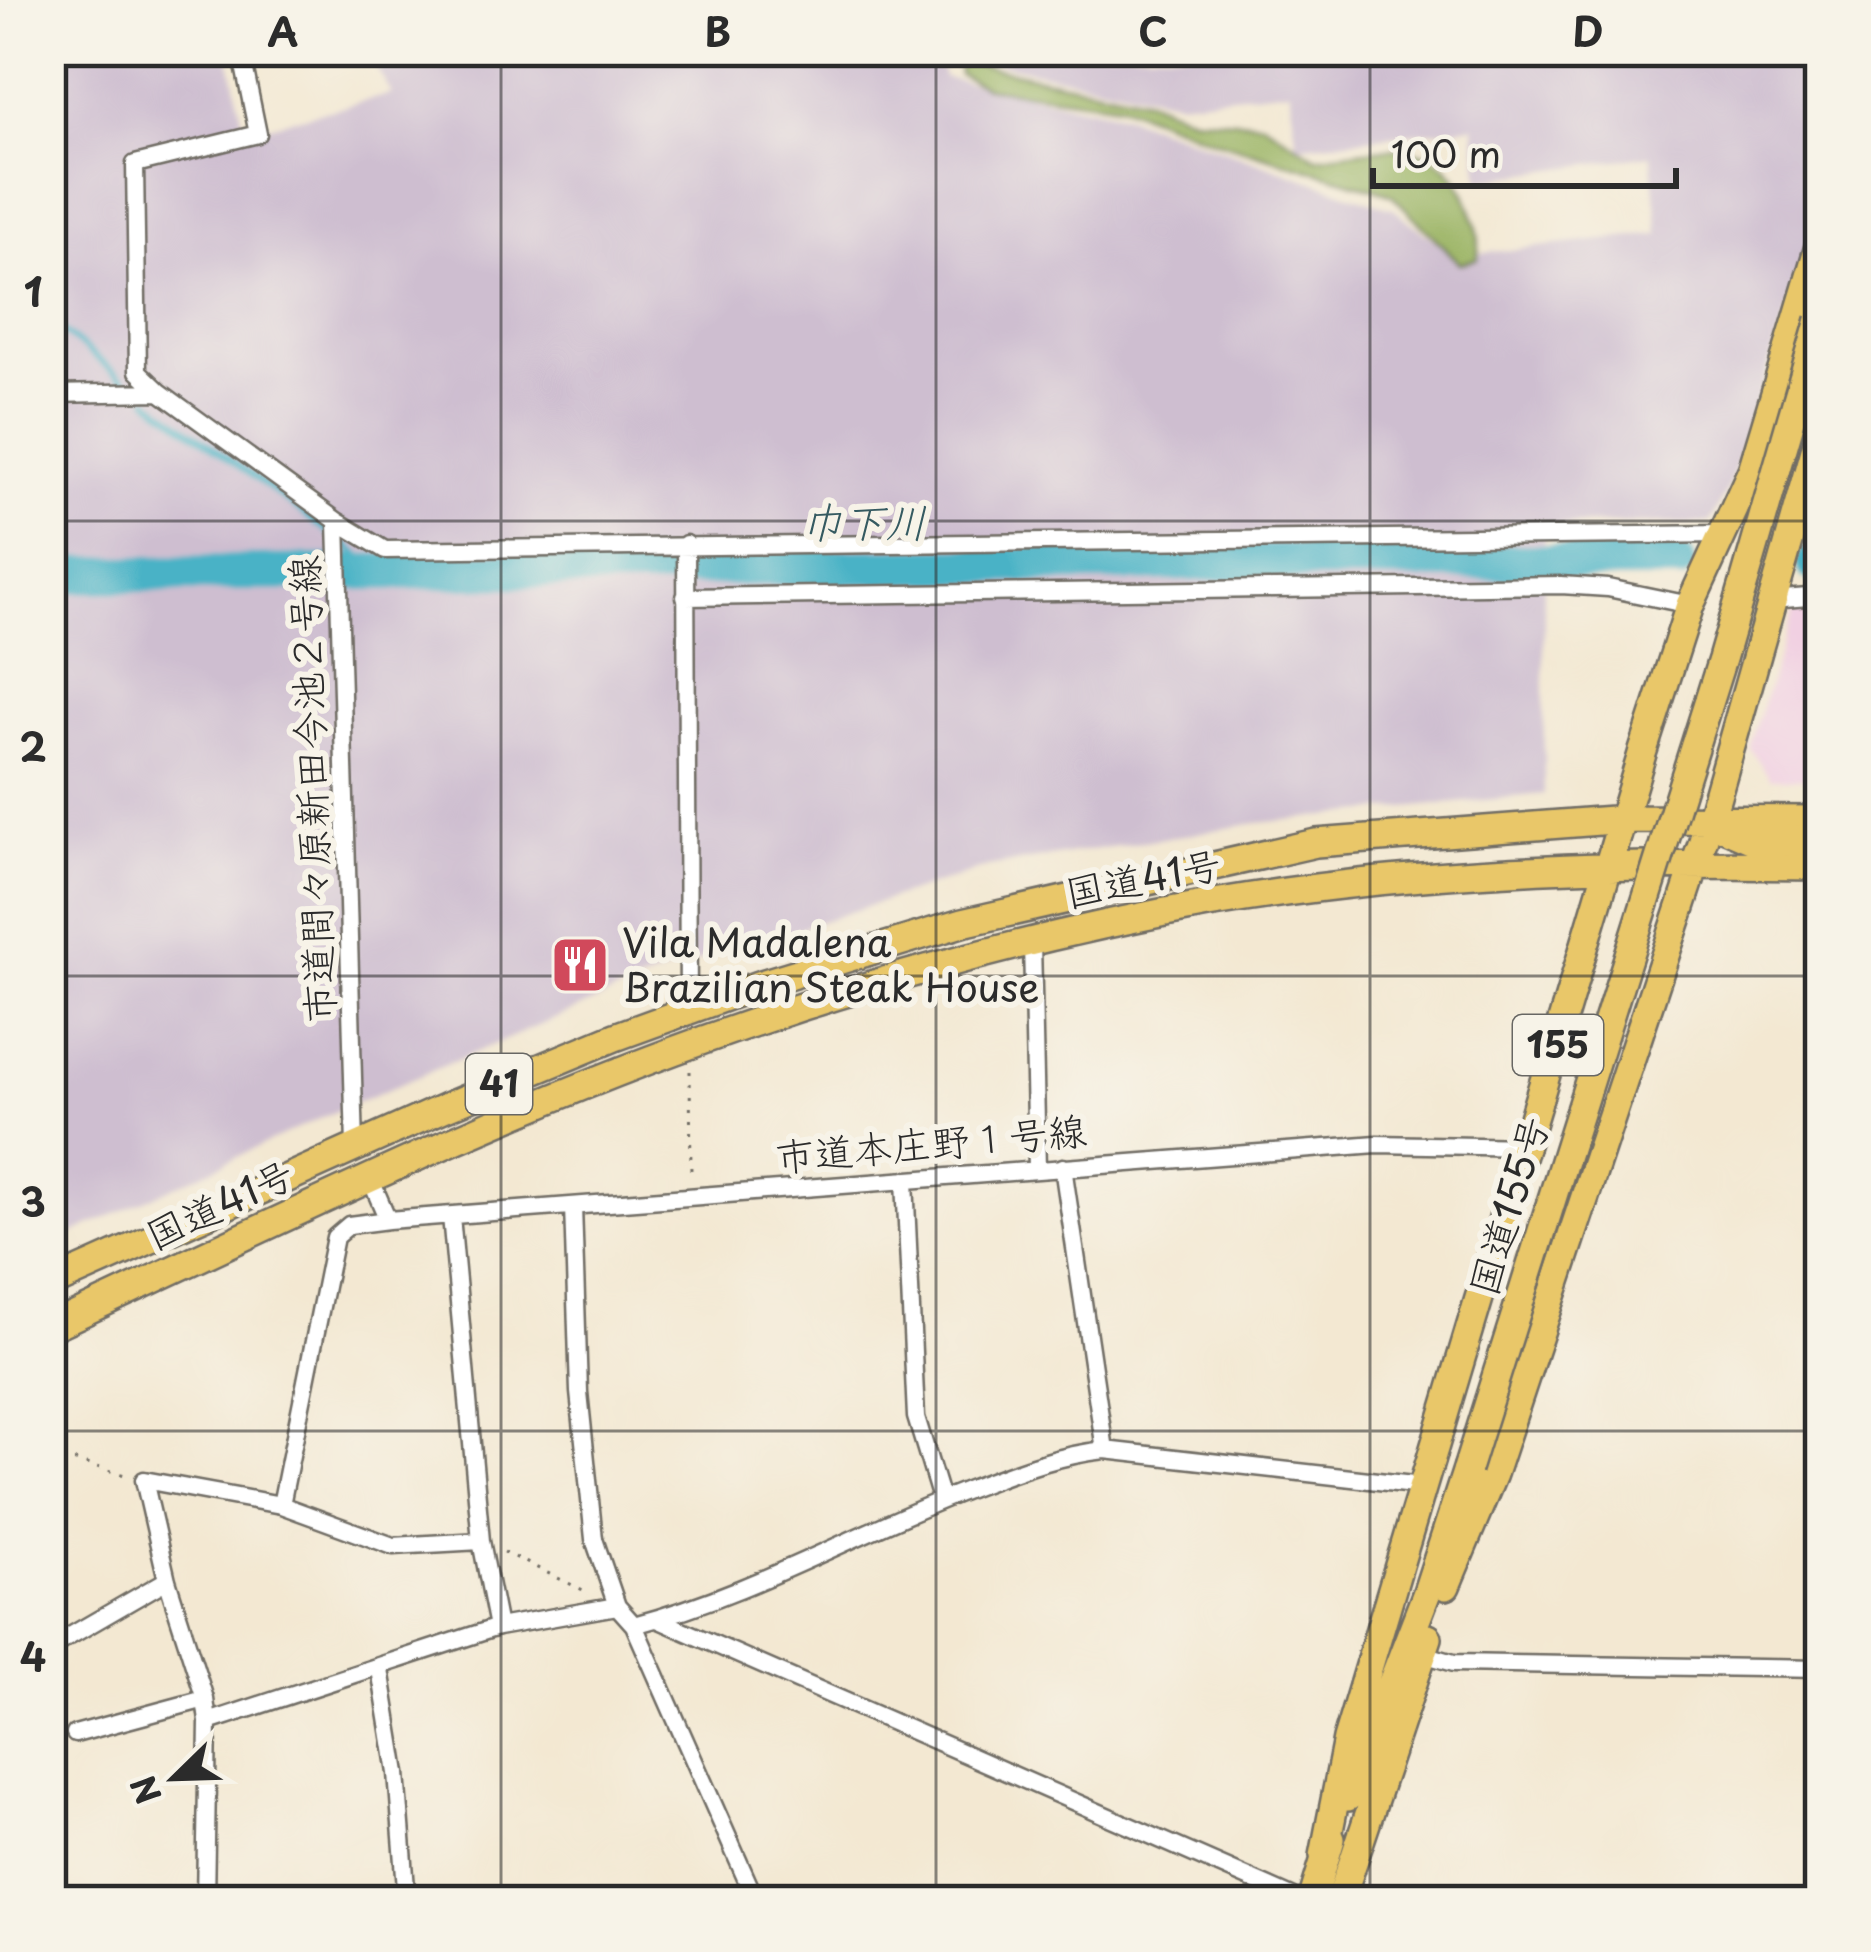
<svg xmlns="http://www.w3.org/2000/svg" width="1871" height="1952" font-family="'Playpen Sans','Klee One',sans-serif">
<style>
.built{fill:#f1d0e2}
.industrial{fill:#cebed0}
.forest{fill:#9cb566;stroke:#647048;stroke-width:3}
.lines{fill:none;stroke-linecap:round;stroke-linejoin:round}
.stream{stroke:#48b2c6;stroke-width:6}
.river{stroke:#48b2c6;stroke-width:36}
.minor-casing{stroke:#716d65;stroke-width:21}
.trunk-casing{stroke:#716d65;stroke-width:32}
.motorway-casing{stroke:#716d65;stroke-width:34}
.path{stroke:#716d65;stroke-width:3;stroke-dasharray:3 9;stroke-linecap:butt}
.minor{stroke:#fff;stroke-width:16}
.trunk{stroke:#e9c769;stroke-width:27}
.motorway{stroke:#e9c769;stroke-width:30}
.trunk-bridge-casing{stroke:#716d65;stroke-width:32;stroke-linecap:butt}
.trunk-bridge{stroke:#e9c769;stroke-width:27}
.grid{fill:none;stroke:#2b2b2b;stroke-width:3;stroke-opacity:0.55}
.labels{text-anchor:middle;stroke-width:12;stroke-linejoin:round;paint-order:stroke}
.shield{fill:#f7f3e8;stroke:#686764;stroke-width:3}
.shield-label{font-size:36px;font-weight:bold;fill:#2b2b2b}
.street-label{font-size:39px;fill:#2b2b2b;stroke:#f7f3e8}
.poi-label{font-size:39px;fill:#2b2b2b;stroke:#f7f3e8;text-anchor:start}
.water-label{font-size:42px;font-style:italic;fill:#355a61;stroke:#f7f3e8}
.neatline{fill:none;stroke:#2b2b2b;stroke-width:4.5}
.grid-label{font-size:39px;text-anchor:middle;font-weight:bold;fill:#2b2b2b}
</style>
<rect width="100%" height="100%" fill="#f7f3e8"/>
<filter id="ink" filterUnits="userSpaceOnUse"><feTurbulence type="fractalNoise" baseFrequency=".00833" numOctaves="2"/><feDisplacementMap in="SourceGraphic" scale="24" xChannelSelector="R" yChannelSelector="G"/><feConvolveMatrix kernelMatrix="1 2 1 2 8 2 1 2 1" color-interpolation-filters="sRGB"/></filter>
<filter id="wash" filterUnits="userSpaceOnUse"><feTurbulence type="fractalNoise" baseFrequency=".004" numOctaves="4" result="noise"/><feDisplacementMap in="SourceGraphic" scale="48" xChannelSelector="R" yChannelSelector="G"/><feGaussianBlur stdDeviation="2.7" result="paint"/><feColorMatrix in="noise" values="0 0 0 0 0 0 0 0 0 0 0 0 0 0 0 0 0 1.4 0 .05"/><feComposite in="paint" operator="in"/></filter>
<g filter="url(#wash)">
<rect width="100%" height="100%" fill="#f3e8d2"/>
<path class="built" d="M1820 602V778H1770L1749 747 1795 606Z"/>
<path class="industrial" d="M51 51H228L245 131 392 94 366 51H940L943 77 1123 115 1393 209 1455 256 1659 234 1651 155 1480 180 1474 126 1297 146 1290 89 1179 101 952 54 951 51H1820V214L1728 487 1710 523 1544 525V794L1258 823 988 867 663 973 325 1116 51 1244Z"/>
<path class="forest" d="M959 61 1146 99 1191 117 1262 122 1316 157C1378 149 1442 128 1469 204 1476 224 1482 239 1477 259L1460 263 1391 194 1211 139 1121 105 986 87 959 74Z"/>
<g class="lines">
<path class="stream" d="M51 322 133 387
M148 399 381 571"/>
<path class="river" d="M1813 563 1820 564
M51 575 1307 562H1678"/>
</g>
</g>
<g filter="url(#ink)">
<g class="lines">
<g class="minor-casing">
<path id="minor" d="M241 51 258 134 135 164 138 371 160 392 337 521 355 1147
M51 394 160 392
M337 521 385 550 1725 534
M686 544 688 1010
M685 597 1561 585 1608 588 1690 605
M1772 600 1820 596
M1032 942 1037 1169
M1063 1167 1105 1450
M370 1178 388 1220 1377 1144 1527 1147
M905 1180 916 1417 941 1499
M573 1206 579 1392 594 1539 617 1606 634 1625 756 1901
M451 1216 481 1541 498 1627
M281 1505 335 1237 349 1225 388 1220
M657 1619 1301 1901
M634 1625C754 1593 864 1528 980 1485 1022 1469 1060 1455 1105 1450L1422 1486
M51 1647 167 1580
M1423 1654 1454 1663 1820 1669
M380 1669 397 1773 407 1901
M208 1722 498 1627 617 1606
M75 1734 205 1699
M205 1901 208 1722 205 1699 167 1580 144 1480 281 1505 393 1546 481 1541"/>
</g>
<g class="trunk-casing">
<path id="trunk" d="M51 1284 446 1107 615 1037 758 985 962 923 1316 843 1625 819 1820 820
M51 1327C276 1223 498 1111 732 1030 887 976 1047 933 1208 904 1409 869 1617 863 1820 866
M1446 1586 1493 1474 1710 820 1820 433
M1348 1797 1427 1592 1467 1469
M1324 1856 1347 1739 1642 754 1690 605 1752 470 1820 243
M1312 1901 1331 1839
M1340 1901 1428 1638"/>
</g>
<g class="motorway-casing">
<path id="motorway" d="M1710 820 1759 841 1820 840"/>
</g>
<path class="path" d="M690 1071 691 1175
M51 1454 125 1475
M504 1552 587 1592"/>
<use href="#minor" class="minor"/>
<use href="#trunk" class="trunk"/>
<use href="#motorway" class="motorway"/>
<g class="trunk-bridge-casing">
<path id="trunk-bridge" d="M1467 1469 1722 659 1820 320"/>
</g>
<use href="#trunk-bridge" class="trunk-bridge"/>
</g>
</g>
<path class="grid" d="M501 51V1901M936 51V1901M1370 51V1901M51 521H1820M51 976H1820M51 1431H1820"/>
<defs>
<g id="restaurant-square" transform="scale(3)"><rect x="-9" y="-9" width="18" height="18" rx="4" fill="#d1495b" stroke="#f7f3e8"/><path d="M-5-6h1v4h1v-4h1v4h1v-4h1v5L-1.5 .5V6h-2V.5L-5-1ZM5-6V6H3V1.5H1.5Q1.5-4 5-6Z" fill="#fff"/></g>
</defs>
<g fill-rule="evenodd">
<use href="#restaurant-square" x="580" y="965"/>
</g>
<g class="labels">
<g class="shield">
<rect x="1513" y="1015" width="90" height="60" rx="9"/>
<rect x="466" y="1054" width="66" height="60" rx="9"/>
</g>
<g class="shield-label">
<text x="1558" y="1058">155</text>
<text x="499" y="1097">41</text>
</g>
<g class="street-label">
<text transform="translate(312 789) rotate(-92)" y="14">市道間々原新田今池２号線</text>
<text transform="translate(1143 879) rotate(-11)" y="14">国道41号</text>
<text transform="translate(931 1144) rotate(-5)" y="14">市道本庄野１号線</text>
<text transform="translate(220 1205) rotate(-25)" y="14">国道41号</text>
<text transform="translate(1509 1206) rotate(-73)" y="14">国道155号</text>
</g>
<g class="poi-label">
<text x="622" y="957">Vila Madalena<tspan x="622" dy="45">Brazilian Steak House</tspan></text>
</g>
<g class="water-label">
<text x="864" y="538">巾下川</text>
</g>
</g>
<rect width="1871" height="1952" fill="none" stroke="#f7f3e8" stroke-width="132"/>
<g transform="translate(174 1778) rotate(247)" stroke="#f7f3e8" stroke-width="9" paint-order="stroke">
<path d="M0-9L21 45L0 30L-21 45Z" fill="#2b2b2b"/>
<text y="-18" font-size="33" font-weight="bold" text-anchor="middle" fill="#2b2b2b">N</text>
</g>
<path d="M1373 168v18h303v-18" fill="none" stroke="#2b2b2b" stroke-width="6"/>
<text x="1391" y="168" font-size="36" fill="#2b2b2b" stroke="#f7f3e8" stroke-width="9" paint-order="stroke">100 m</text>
<rect x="66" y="66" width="1739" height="1820" class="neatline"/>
<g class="grid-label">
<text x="283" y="47">A</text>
<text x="718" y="47">B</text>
<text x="1153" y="47">C</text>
<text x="1588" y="47">D</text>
<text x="33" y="307">1</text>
<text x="33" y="762">2</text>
<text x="33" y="1217">3</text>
<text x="33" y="1672">4</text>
</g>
</svg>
